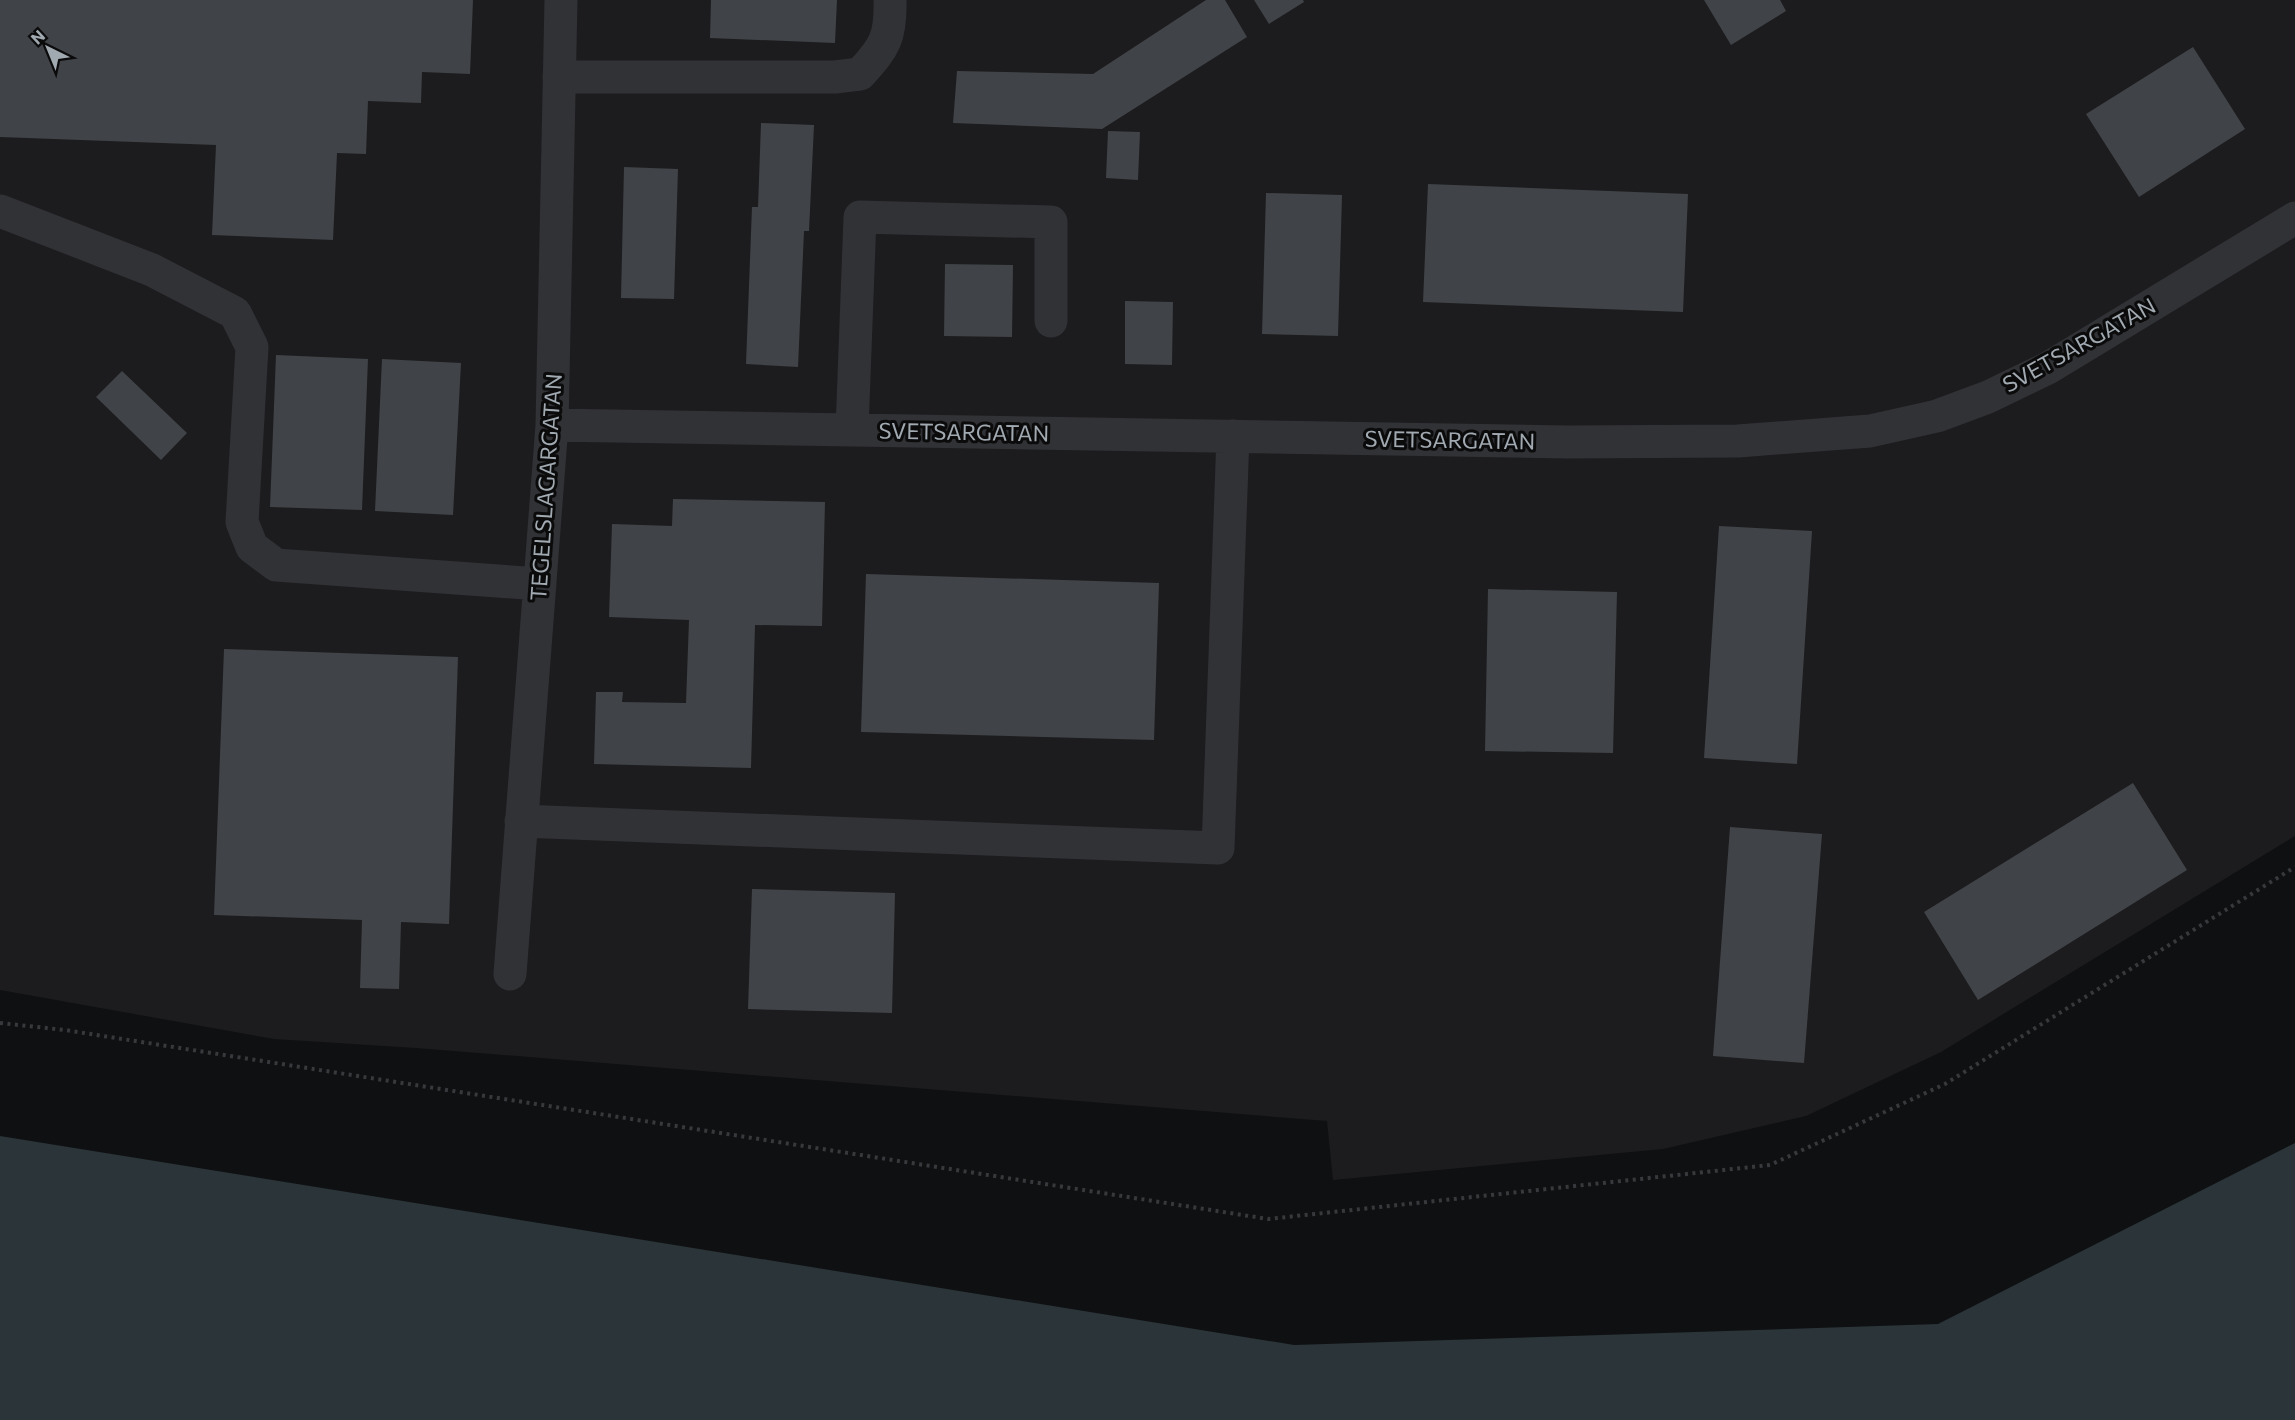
<svg xmlns="http://www.w3.org/2000/svg" width="2295" height="1420" font-family="Commissioner,sans-serif">
<style>
.built{fill:#1c1c1e}
.water{fill:#2a3439}
.building{fill:#404347}
.lines{fill:none;stroke-linecap:round;stroke-linejoin:round}
.path{stroke:#37393d;stroke-width:4;stroke-dasharray:3 4.5;stroke-linecap:butt}
.minor{stroke:#313236;stroke-width:33}
.labels{text-anchor:middle;stroke-width:6;stroke-linejoin:round;paint-order:stroke}
.street-label{font-size:22px;fill:#a1a9b1;stroke:#0b0b0c}
</style>
<rect width="100%" height="100%" fill="#0f1011"/>
<path class="built" d="M0 0H2295V836L1941 1052 1806 1116 1663 1149 1333 1180 1327 1121 416 1048 274 1039 0 990Z"/>
<path class="water" d="M0 1136 1294 1345 1938 1324 2295 1143V1420H0Z"/>
<path class="building" d="M0 0H473L470 74 422 72 421 103 368 101 366 154 337 153 333 240 212 235 216 145 0 137Z
M711 0H837L835 43 710 38Z
M1206 0H1225L1247 37 1102 129 953 123 957 71 1093 74Z
M1254 0H1303L1304 2 1269 24Z
M1704 0H1780L1786 11 1731 45Z
M2193 47 2245 129 2139 197 2086 114Z
M761 123 814 125 809 231H804L798 367 746 364 752 207H758Z
M1108 131 1140 132 1138 180 1106 178Z
M624 167 678 169 674 299 621 298Z
M1428 184 1688 194 1683 312 1423 302Z
M1266 193 1342 195 1338 336 1262 334Z
M945 264 1013 265 1012 337 944 336Z
M1125 301 1173 302 1172 365 1125 364Z
M276 355 368 359 362 510 270 507Z
M382 359 461 363 453 515 375 511Z
M122 371 187 433 161 460 96 397Z
M673 499 825 502 822 626 755 625 751 768 594 764 596 692H623L622 702 686 703 689 620 609 617 612 524 672 526Z
M1719 526 1812 531 1797 764 1704 758Z
M866 574 1159 583 1154 740 861 732Z
M1488 589 1617 592 1613 753 1485 751Z
M224 649 458 657 449 924 401 922 399 989 360 988 362 920 214 915Z
M2133 783 2187 870 1978 1000 1924 912Z
M1730 827 1822 834 1804 1063 1713 1056Z
M752 889 895 893 892 1013 748 1009Z"/>
<g class="lines">
<path class="path" d="M0 1023 65 1030 1268 1219 1770 1165 1945 1084 2295 867"/>
<path class="minor" d="M559 77H835L860 74C885 47 891 37 890 0
M0 211 152 270 235 313 252 347 242 522 252 547 276 565 540 584
M552 425 1567 442 1738 441 1870 431 1937 416 1988 397 2048 368 2295 218
M852 430 860 217 1051 222V321
M521 821 1218 848 1233 436
M510 974 552 425 561 0"/>
</g>
<g class="labels">
<g class="street-label">
<text transform="translate(2079 345) rotate(-29)" y="8">SVETSARGATAN</text>
<text transform="translate(964 432) rotate(1)" y="8">SVETSARGATAN</text>
<text transform="translate(1450 440) rotate(1)" y="8">SVETSARGATAN</text>
<text transform="translate(546 487) rotate(-86)" y="8">TEGELSLAGARGATAN</text>
</g>
</g>
<g transform="translate(48 48) rotate(317)" stroke="#0b0b0c" stroke-width="4.5" paint-order="stroke">
<path d="M0-4.5L10 22L0 15L-10 22Z" fill="#a1a9b1"/>
<text y="-9" font-size="16" font-weight="bold" text-anchor="middle" fill="#a1a9b1">N</text>
</g>
</svg>
